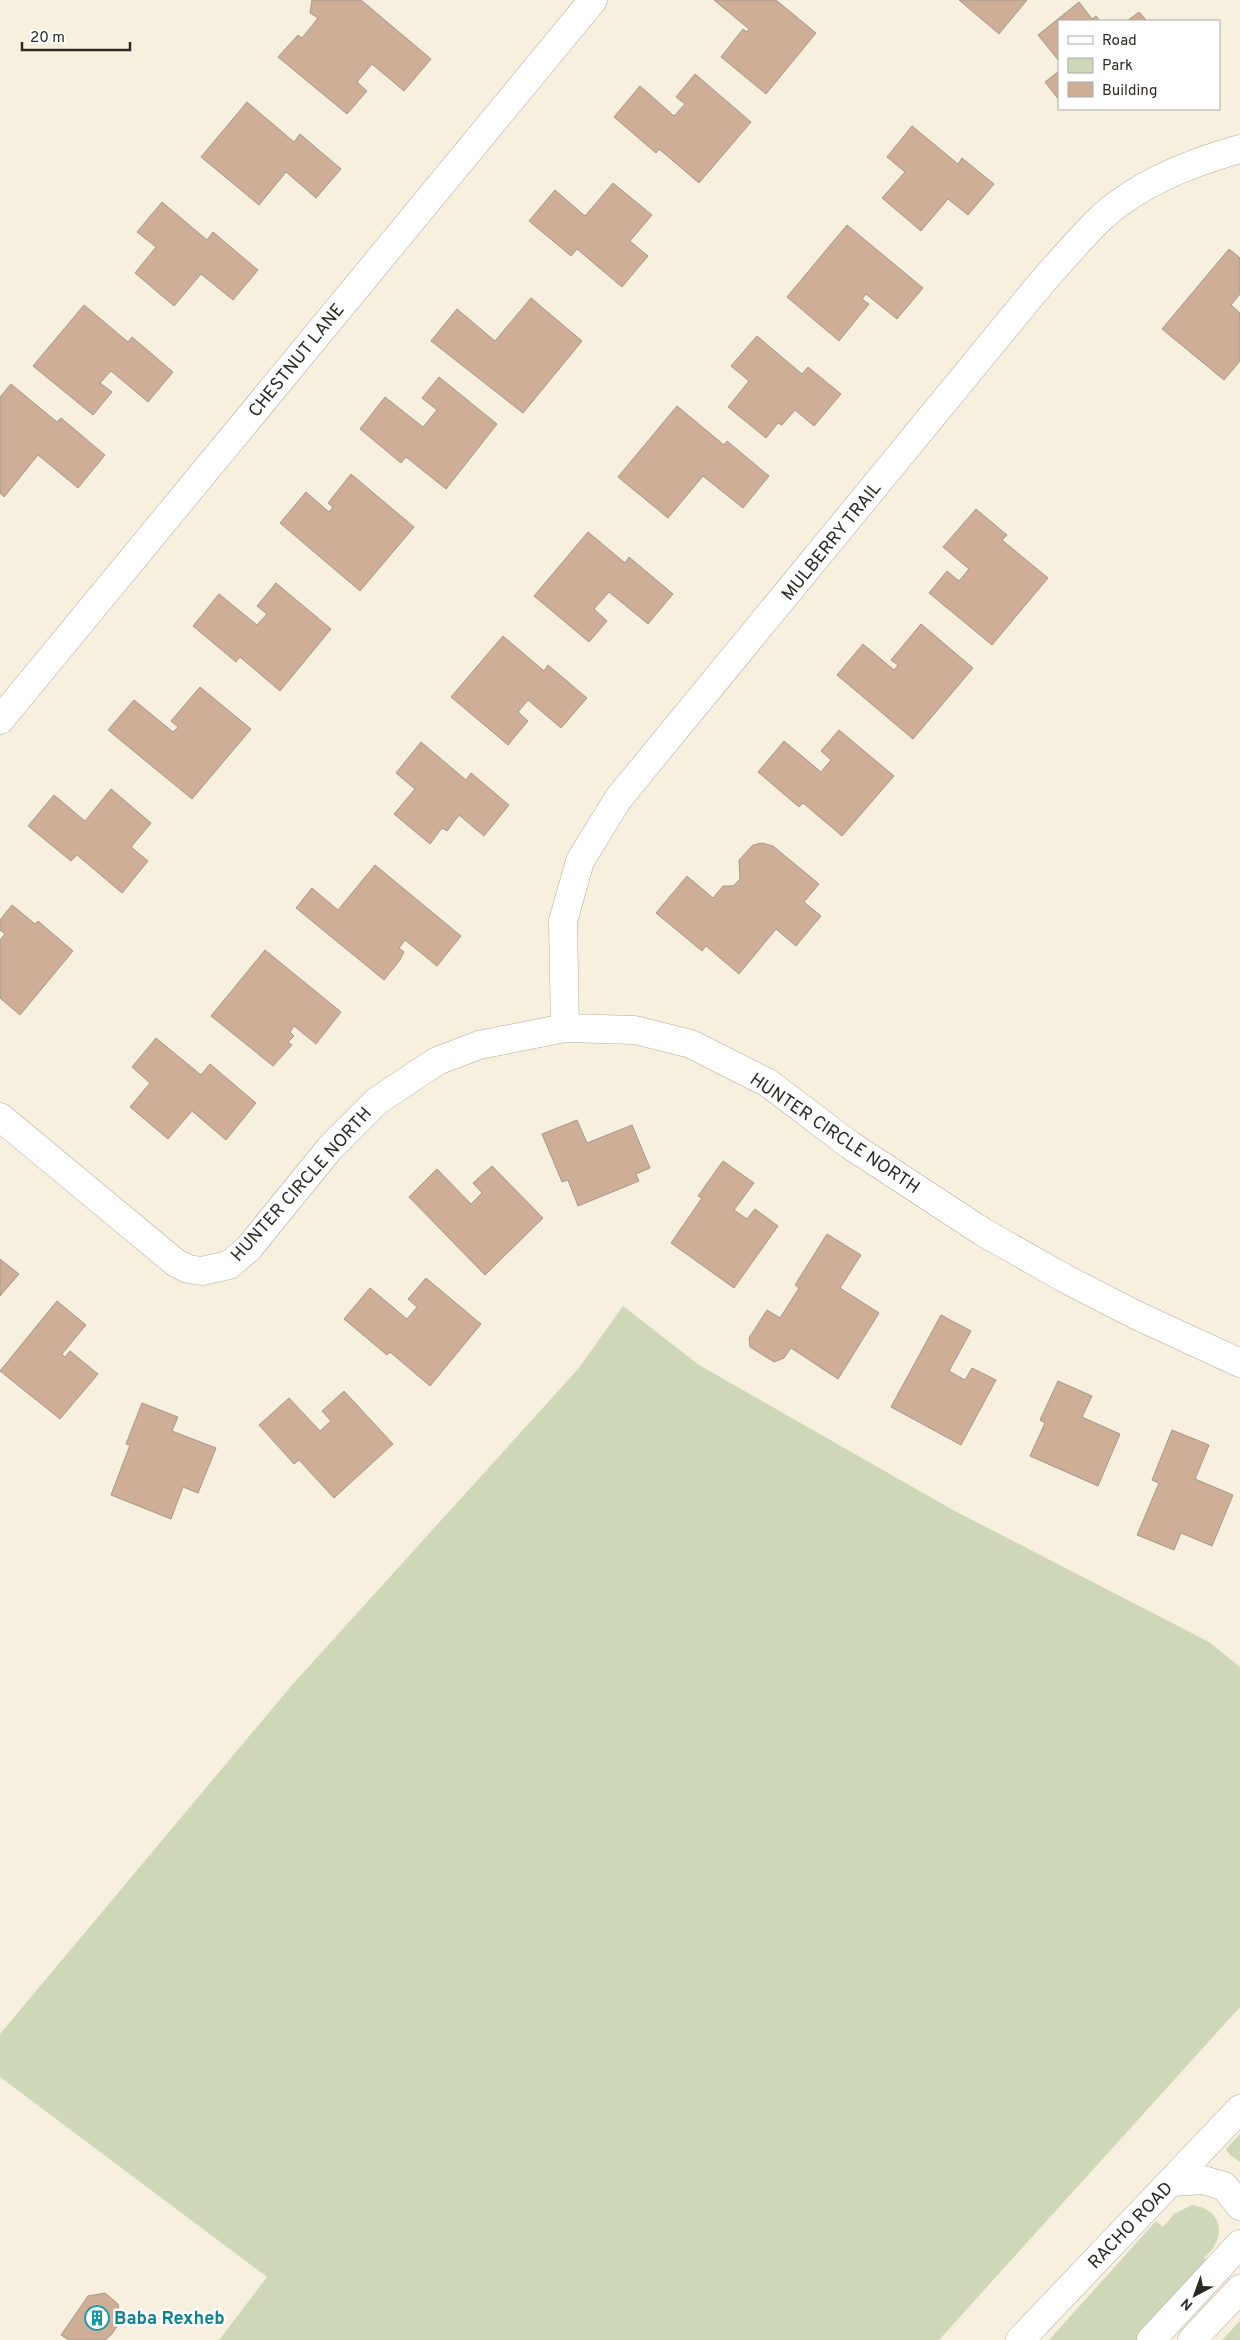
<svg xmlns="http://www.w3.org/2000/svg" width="1240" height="2340" font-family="Overpass,sans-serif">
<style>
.green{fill:#cfd7b9}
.building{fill:#ceae97;stroke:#a7988c}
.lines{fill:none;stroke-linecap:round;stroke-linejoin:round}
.minor-casing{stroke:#b3ac9c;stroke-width:29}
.minor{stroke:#fff;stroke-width:28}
.labels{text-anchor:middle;stroke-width:5;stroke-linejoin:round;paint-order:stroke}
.street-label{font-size:18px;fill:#2d2a24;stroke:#fff}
.culture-label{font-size:18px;font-weight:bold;fill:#0d838f;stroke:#fff;text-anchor:start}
</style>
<rect width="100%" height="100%" fill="#f8f0de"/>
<path class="green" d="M623 1306 699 1365 953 1510 1209 1642 1240 1667V2007L939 2340H219L267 2277 0 2077V2034L292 1685 578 1369Z
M1240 2134V2162L1229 2154 1226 2149Z
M1192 2205C1224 2210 1227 2238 1204 2258L1211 2264 1138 2340H1049L1156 2221 1163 2227 1174 2214Z
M1240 2321V2340H1222Z"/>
<path class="building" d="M312 0H361L431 59 404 91 372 64 357 82 367 91 347 114 278 57 298 35 302 38 318 18 310 13Z
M714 0H776L816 33 766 94 721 57 743 29 747 32 749 29Z
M959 0H1027L999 34Z
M1079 2 1092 19 1096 16 1100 21H1059V61L1038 35Z
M1139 12 1147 21H1127Z
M1059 71V100L1045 82Z
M695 74 751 122 699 183 659 149 656 153 614 117 640 86 674 116 685 104 676 97Z
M247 102 294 142 300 134 341 169 316 198 286 172 259 205 201 157Z
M912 126 958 164 962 158 994 184 968 215 948 199 921 231 882 198 905 172 887 157Z
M613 183 652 215 630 241 648 256 622 287 577 249 571 256 529 221 555 190 585 216Z
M162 202 207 240 213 232 258 270 233 300 201 274 174 306 135 273 156 247 137 232Z
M847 225 923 288 897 319 866 294 862 299 869 304 839 341 787 297Z
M1229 249 1240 258V294L1231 305 1240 313V361L1224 380 1162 329Z
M531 298 582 341 523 413 431 341 457 309 495 341Z
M84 305 128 342 132 337 173 372 148 402 111 371 100 383 112 392 93 415 33 366Z
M757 336 802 374 808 367 841 394 814 426 795 410 782 425 778 423 766 438 728 407 749 381 731 366Z
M439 377 497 424 446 489 406 457 401 463 360 429 385 397 423 427 437 410 422 398Z
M11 384 57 422 61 418 105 455 78 488 38 455 4 497 0 493V397Z
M677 406 724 445 727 441 769 476 743 508 703 476 668 518 618 477Z
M351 474 414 527 360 591 280 523 306 492 329 512 333 507 328 503Z
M976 509 1007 535 1002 540 1048 578 992 645 929 593 947 571 959 581 969 569 943 547Z
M588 532 625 563 629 557 673 594 648 624 609 592 594 609 607 621 589 642 534 596Z
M276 583 331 629 280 691 240 657 236 662 193 626 219 594 257 625 267 614 257 606Z
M921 624 973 668 913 739 837 675 863 644 894 670 898 665 891 660Z
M503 636 544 671 548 665 587 698 561 728 528 700 518 712 528 721 508 745 451 697Z
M200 687 251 729 192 799 108 730 134 700 173 732 178 727 171 721Z
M839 730 894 776 842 836 803 803 799 807 758 772 784 741 821 772 831 760 821 751Z
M421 742 466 780 471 773 509 805 484 836 459 815 447 831 442 828 430 844 394 814 415 789 396 773Z
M111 789 151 823 131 847 148 861 122 893 77 855 71 861 28 826 54 795 85 821Z
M762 843 773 846 819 884 804 902 821 916 796 946 776 929 739 974 706 946 702 951 656 913 687 876 713 898 723 886H733L740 879 739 860 753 845Z
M375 865 461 936 437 966 405 940 399 948 404 952 400 960 384 980 296 908 312 888 338 910Z
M12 905 35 924 38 921 73 951 20 1015 0 998V940L5 934 0 930V920Z
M265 950 341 1012 316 1044 294 1026 290 1032 294 1036 288 1042 292 1045 273 1066 211 1016Z
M156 1038 201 1075 210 1064 256 1103 226 1140 192 1111 168 1139 130 1107 150 1083 132 1067Z
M577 1120 587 1143 632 1125 650 1168 636 1174 639 1181 578 1206 568 1180 562 1182 542 1134Z
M723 1161 754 1183 734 1210 747 1219 755 1209 778 1226 734 1288 671 1243 702 1198 698 1196Z
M492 1166 543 1218 485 1275 409 1197 437 1169 471 1204 482 1193 473 1183Z
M827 1234 861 1255 840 1288 879 1313 838 1379 791 1348 784 1358 774 1362 750 1347 749 1338 767 1310 780 1318 799 1288 795 1285Z
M0 1259 19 1274 0 1296Z
M426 1278 481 1324 430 1386 390 1352 387 1355 344 1319 370 1288 407 1319 417 1307 408 1299Z
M57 1301 86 1325 62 1354 65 1357 70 1351 98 1374 60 1419 0 1371Z
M941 1315 971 1331 949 1371 965 1380 972 1368 996 1380 961 1445 891 1407Z
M1058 1381 1092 1396 1082 1417 1120 1434 1098 1486 1030 1456 1045 1423 1040 1420Z
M344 1391 393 1444 334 1498 299 1460 294 1464 259 1425 289 1398 320 1431 331 1421 322 1411Z
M142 1403 178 1417 172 1431 216 1448 198 1493 183 1487 171 1519 111 1495 130 1445 126 1444Z
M1172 1430 1209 1445 1195 1479 1233 1495 1212 1546 1181 1533 1174 1550 1137 1535 1159 1483 1152 1480Z
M105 2293 118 2304 121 2321 111 2335 105 2340H69L61 2335 88 2296Z"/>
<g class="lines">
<g class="minor-casing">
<path id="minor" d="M0 720 593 0
M565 1028 563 921 580 861 618 799 1038 287C1059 263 1080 238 1103 216 1140 183 1193 162 1240 149
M0 1117 176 1263 188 1269 202 1271 229 1265 248 1249 330 1148 377 1101 437 1061 479 1045 565 1028 635 1030 691 1044 768 1083 850 1145 983 1232 1064 1278 1136 1315 1240 1363
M1171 2182 1203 2180 1224 2186 1240 2206
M1020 2340 1240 2109
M1151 2340 1240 2244
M1192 2340 1240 2289"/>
</g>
<use href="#minor" class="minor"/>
</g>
<defs>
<g id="building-ring" transform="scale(1.25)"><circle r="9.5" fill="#fff" stroke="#0f9aa8" stroke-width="1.5"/><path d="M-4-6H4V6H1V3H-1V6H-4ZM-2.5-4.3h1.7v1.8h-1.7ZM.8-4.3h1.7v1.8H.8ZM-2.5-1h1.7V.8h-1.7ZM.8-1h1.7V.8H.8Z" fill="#0f9aa8"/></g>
</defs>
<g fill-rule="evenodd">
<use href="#building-ring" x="97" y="2318"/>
</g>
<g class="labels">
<g class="street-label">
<text transform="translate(296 360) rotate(-51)" y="6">CHESTNUT LANE</text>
<text transform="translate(831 541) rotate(-51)" y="6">MULBERRY TRAIL</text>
<text transform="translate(835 1133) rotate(34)" y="6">HUNTER CIRCLE NORTH</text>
<text transform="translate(301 1184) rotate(-48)" y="6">HUNTER CIRCLE NORTH</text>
<text transform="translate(1130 2225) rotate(-46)" y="6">RACHO ROAD</text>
</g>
<g class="culture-label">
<text x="114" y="2324">Baba Rexheb</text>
</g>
</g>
<rect x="1058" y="20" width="162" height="90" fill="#ffffff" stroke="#abaaa7"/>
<rect x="1068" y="36" width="25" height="8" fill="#ffffff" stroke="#abaaa7"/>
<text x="1102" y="45" font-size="15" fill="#2d2a24">Road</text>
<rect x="1068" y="58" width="25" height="15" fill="#cfd7b9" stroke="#abaaa7"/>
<text x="1102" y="70" font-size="15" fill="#2d2a24">Park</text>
<rect x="1068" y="82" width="25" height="15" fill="#ceae97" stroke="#abaaa7"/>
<text x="1102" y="95" font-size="15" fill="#2d2a24">Building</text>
<g transform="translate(1195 2295) rotate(221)" stroke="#ffffff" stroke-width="4" paint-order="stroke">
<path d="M0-4L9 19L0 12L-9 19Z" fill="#2d2a24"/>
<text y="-8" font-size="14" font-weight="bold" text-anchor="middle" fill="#2d2a24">N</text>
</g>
<path d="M22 42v8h108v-8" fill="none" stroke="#2d2a24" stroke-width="2.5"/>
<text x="30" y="42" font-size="15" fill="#2d2a24" stroke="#ffffff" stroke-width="4" paint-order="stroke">20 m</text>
</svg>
